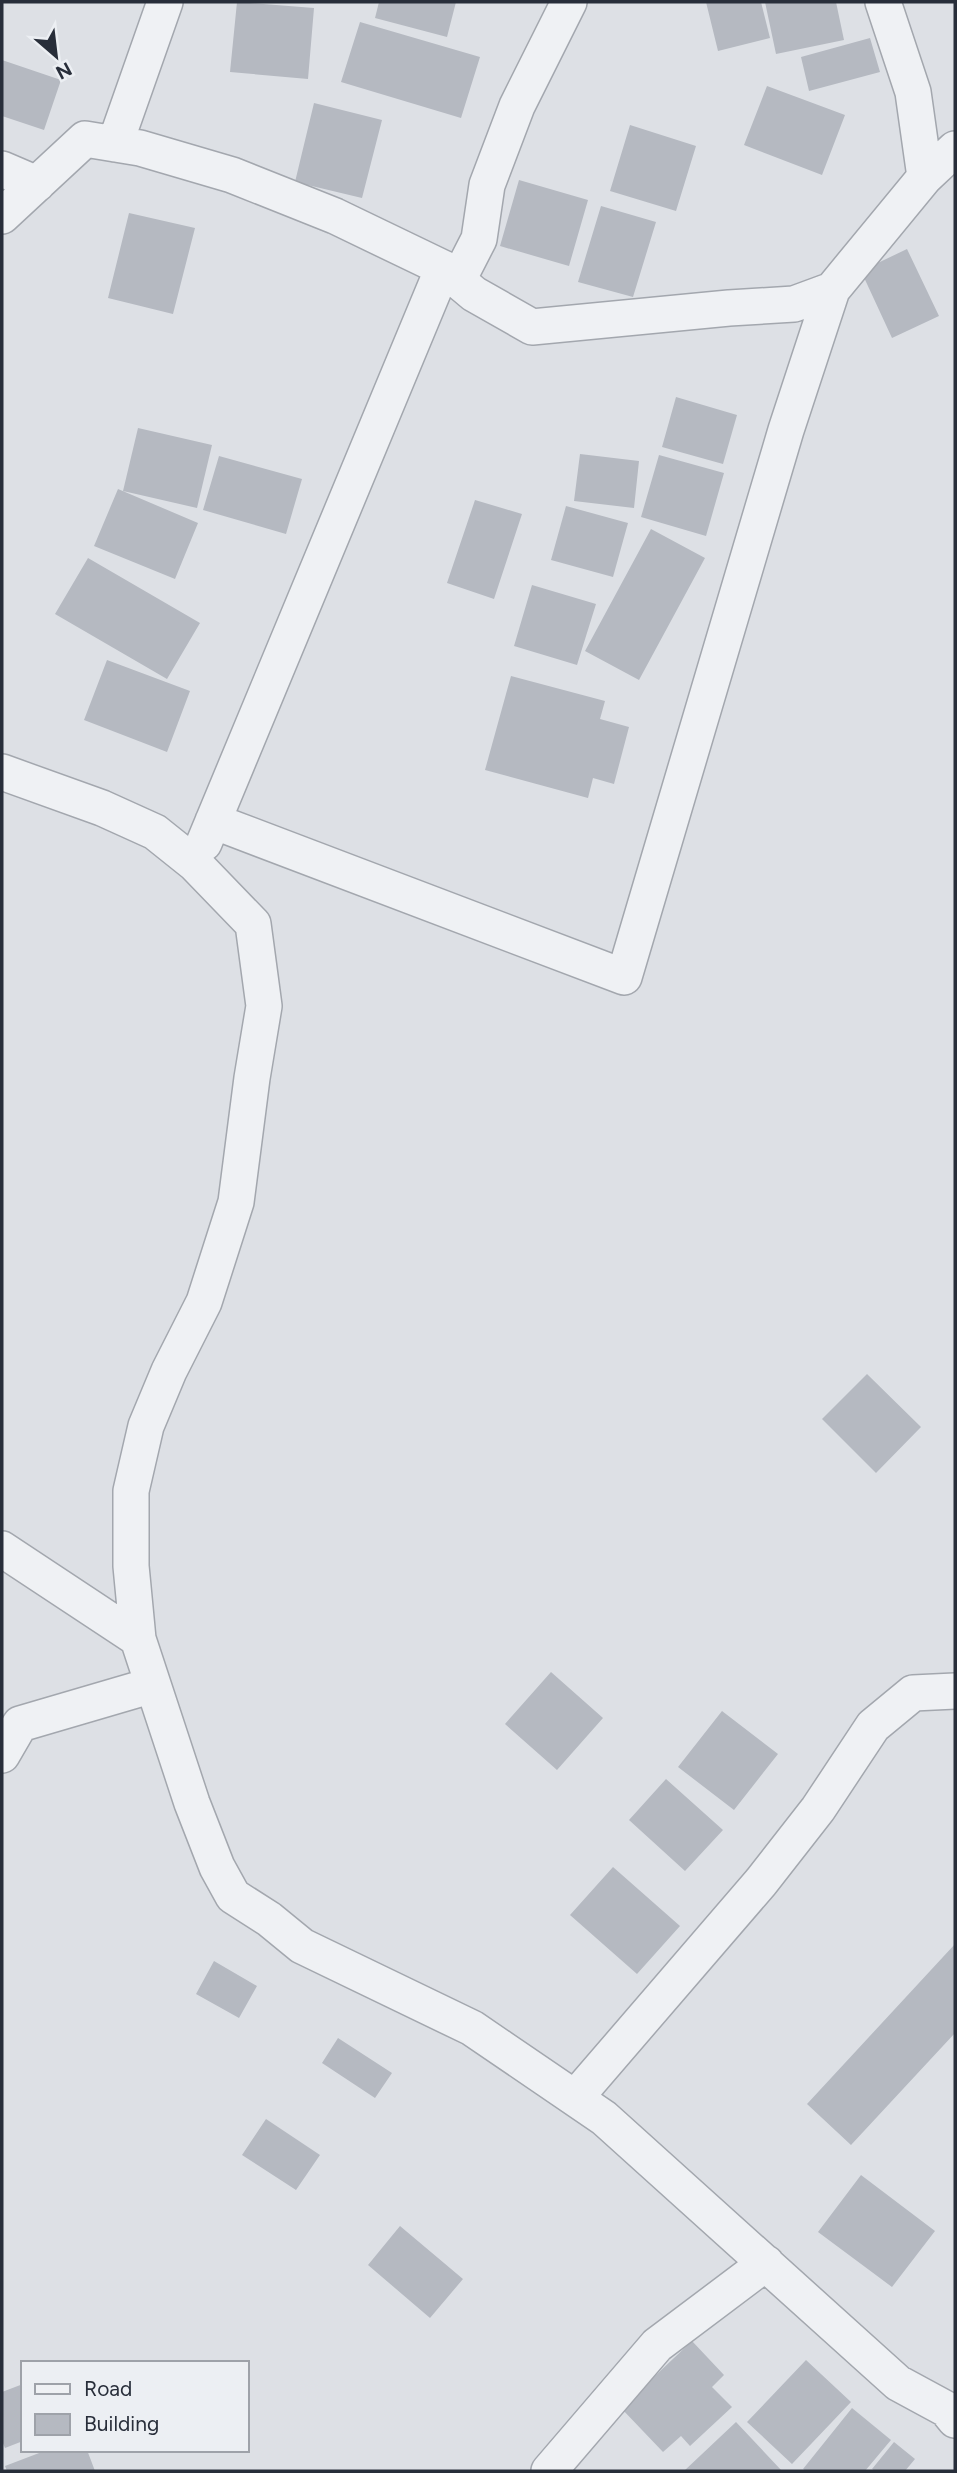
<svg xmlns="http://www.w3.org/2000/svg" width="957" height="2473" font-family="Figtree,sans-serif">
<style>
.building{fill:#b5b9c1}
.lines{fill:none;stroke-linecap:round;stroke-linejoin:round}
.street-casing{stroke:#a3a7ae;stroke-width:38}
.street{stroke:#eff1f4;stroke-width:35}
</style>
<rect width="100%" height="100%" fill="#dde0e5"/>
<path class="building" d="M237 2 314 8 308 79 230 72Z
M379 2H456L447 37 375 18Z
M706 2H761L770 38 718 51Z
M765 2H836L844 40 776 54Z
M360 22 480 57 461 118 341 82Z
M870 38 880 72 809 91 801 57Z
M2 60 61 80 44 130 2 116Z
M767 86 845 115 822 175 744 145Z
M314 103 382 120 362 198 295 182Z
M630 125 696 146 676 211 610 191Z
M519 180 588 200 569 266 500 246Z
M601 206 656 222 633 297 578 282Z
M129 213 195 228 173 314 108 298Z
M907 249 939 316 892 338 861 271Z
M676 397 737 415 723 464 662 447Z
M138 428 212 445 197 508 123 491Z
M580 454 639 461 634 508 574 501Z
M659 455 724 473 706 536 641 517Z
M219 456 302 479 286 534 203 510Z
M118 489 198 523 175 579 94 546Z
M475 500 522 514 494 599 447 583Z
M566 506 628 523 613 577 551 560Z
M651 529 705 558 639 680 585 651Z
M88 558 200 623 167 679 55 614Z
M532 585 596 604 577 665 514 646Z
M107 660 190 691 167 752 84 720Z
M511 676 605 701 600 719 629 727 614 784 593 778 588 798 485 770Z
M867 1374 921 1427 876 1473 822 1419Z
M551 1672 603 1718 557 1770 505 1724Z
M722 1711 778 1754 734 1810 678 1767Z
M666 1779 723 1830 685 1871 629 1820Z
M613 1867 680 1926 637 1974 570 1915Z
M955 1944V2033L851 2145 807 2104Z
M214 1961 257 1986 239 2018 196 1994Z
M338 2038 392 2073 375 2098 322 2063Z
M266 2119 320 2155 296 2190 242 2155Z
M861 2175 935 2231 892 2287 818 2232Z
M400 2226 463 2279 430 2318 368 2265Z
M692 2341 724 2375 712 2387 732 2407 690 2446 681 2436 663 2452 621 2408Z
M806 2360 851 2402 792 2464 747 2422Z
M23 2384V2441L5 2448 2 2441V2392Z
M852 2408 891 2440 865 2471H806L803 2469Z
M736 2422 782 2471H684Z
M894 2442 915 2459 905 2471H875L872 2469Z
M47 2450H87L95 2471H7L5 2466Z"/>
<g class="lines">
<g class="street-casing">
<path id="street" d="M883 2 913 92 925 177
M115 144 165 2
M2 169 37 184
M2 216 85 139 140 148 232 175 335 216 443 268 474 294 532 327 729 308 794 304 832 290 925 177 955 149
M458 280 479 239 487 185 517 106 569 2
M2 772 102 808 155 832 195 864 253 924 264 1006 252 1078 236 1202 204 1302 169 1371 146 1426 131 1491V1566L138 1639 192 1803 217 1867 233 1896 269 1919 302 1946 472 2028 604 2118 898 2383 946 2409 955 2420
M213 821 624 977 786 430 832 290
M204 843 443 268
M2 1549 138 1639
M2 1755 20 1724 153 1685
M575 2098 761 1882 818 1809 873 1726 913 1693 955 1691
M549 2471 657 2345 766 2263"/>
</g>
<use href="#street" class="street"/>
</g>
<rect width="957" height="2473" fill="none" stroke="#282e3a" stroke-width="7"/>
<rect x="21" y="2361" width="228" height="91" fill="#eceff3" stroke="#9ea2a9" stroke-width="2"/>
<rect x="35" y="2384" width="35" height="10" fill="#eff1f4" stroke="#9ea2a9" stroke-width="2"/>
<text x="84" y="2396" font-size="21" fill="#282e3a">Road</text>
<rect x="35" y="2414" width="35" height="21" fill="#b5b9c1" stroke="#9ea2a9" stroke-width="2"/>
<text x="84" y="2431" font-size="21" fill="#282e3a">Building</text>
<g transform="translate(56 56) rotate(152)" stroke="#eceff3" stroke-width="5" paint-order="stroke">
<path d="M0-5L12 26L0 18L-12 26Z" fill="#282e3a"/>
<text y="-10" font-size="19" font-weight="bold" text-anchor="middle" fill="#282e3a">N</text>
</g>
</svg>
